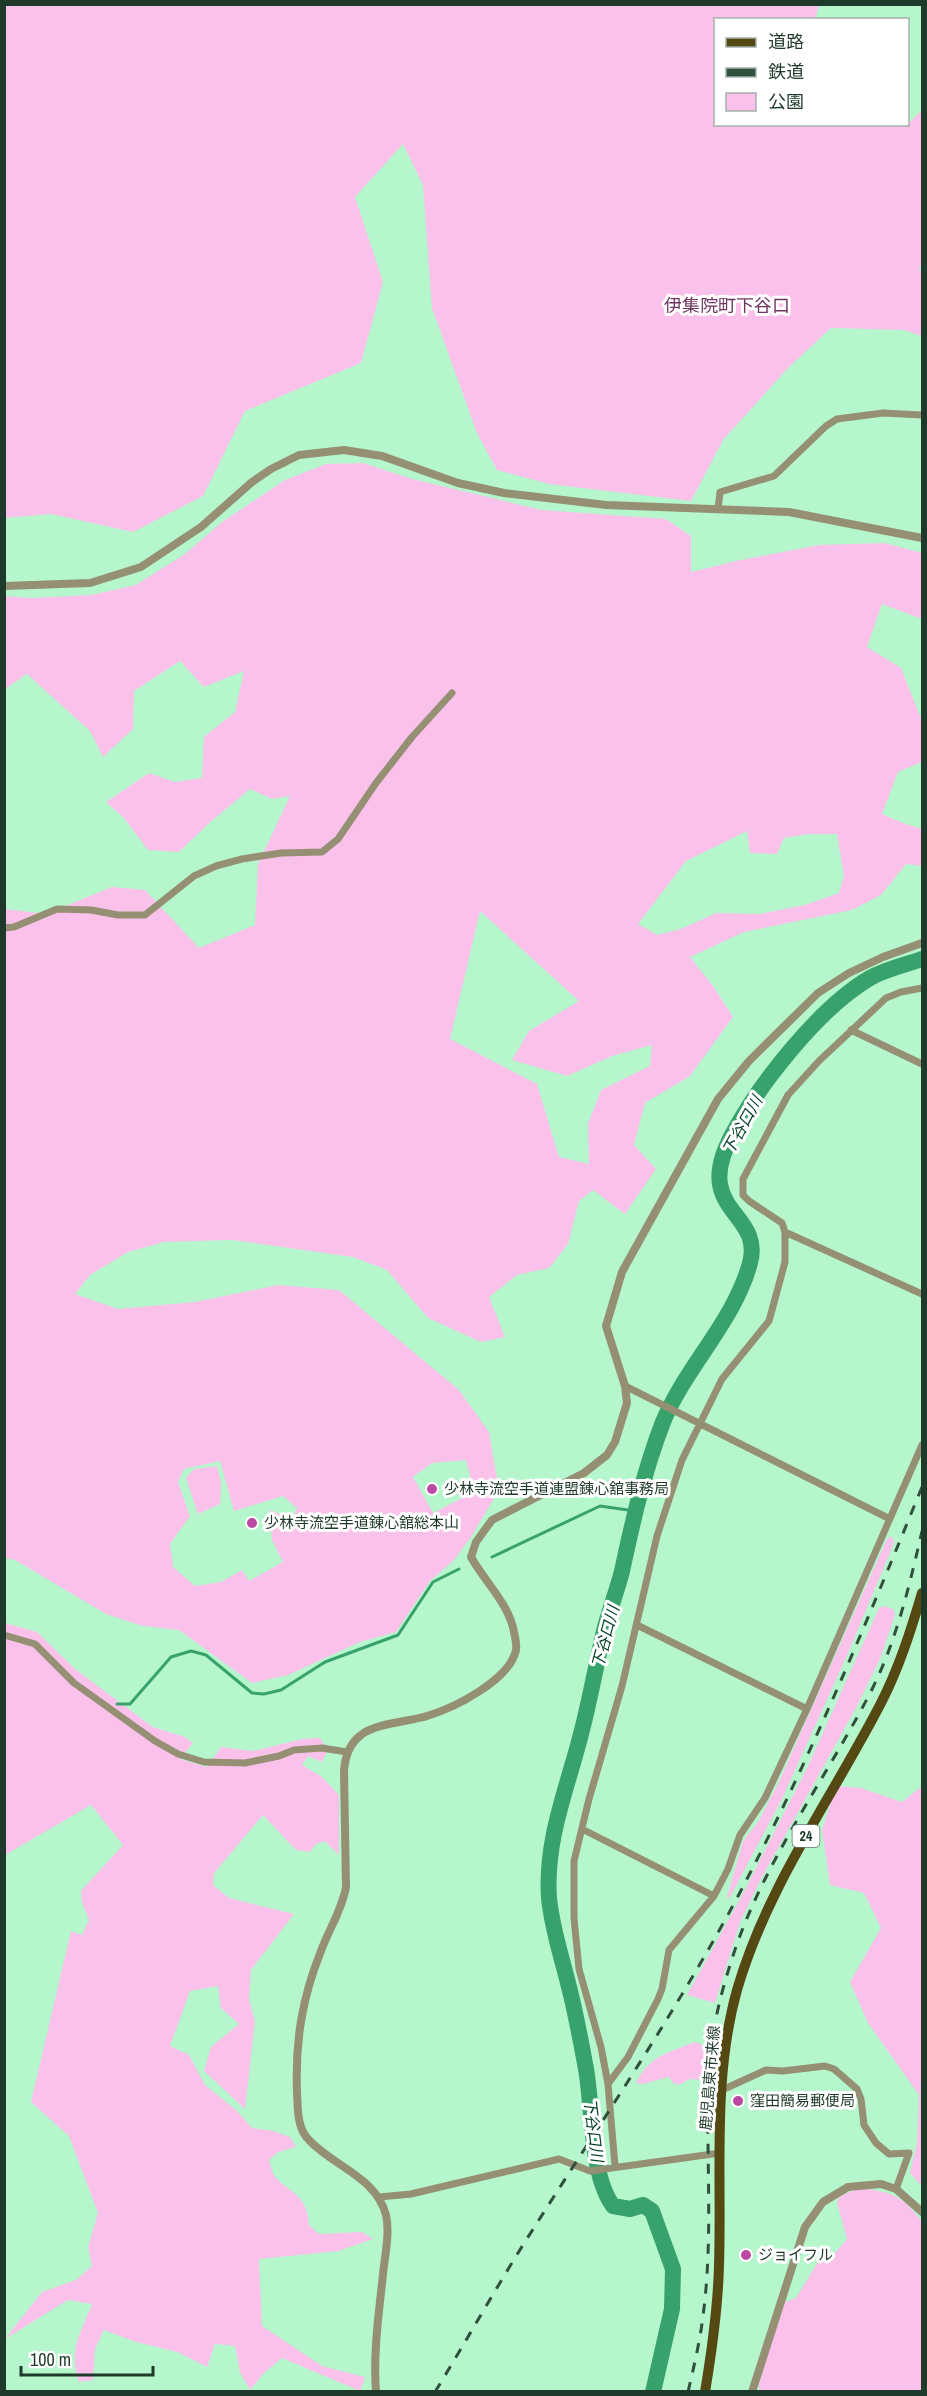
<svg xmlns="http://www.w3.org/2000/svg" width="927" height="2396" font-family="'Archivo Narrow','Noto Sans JP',sans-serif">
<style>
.green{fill:#fac2ea;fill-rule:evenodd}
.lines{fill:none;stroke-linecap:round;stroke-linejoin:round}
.stream{stroke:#37a26b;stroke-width:3}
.river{stroke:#37a26b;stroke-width:16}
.minor{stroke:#958f74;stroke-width:7}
.tertiary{stroke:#958f74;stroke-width:8}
.primary{stroke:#554913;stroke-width:10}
.rail{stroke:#304f3c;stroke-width:3;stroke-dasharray:10 10;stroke-linecap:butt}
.poi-dot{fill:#bb48a2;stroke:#fff;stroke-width:2}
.labels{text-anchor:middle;stroke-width:6;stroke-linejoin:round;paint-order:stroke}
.shield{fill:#fff;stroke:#62756a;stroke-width:1.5}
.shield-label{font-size:14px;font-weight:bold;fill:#1f3a2a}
.poi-label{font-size:15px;fill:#1f3a2a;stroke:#fff;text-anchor:start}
.street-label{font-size:15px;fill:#1f3a2a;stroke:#fff}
.water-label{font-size:16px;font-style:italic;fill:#023f24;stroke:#fff}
.quarter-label{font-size:18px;fill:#6f3662;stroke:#fff}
</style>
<rect width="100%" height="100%" fill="#b5f6cd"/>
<path class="green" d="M5 4 819 5 815 19 716 20V124H908L922 110V265L919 270 922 272V336L904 330 831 328 788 368 723 440 691 501 549 484 497 470 477 433 432 308 423 185 403 144 355 197 383 282 361 363 245 411 203 496 133 532 51 514 5 518Z
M363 463 412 479 542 510 666 519 691 536V572L736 561 819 545 885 543 922 553V619L882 604 867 647 901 668 922 721V762L898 772 882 814 903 823 922 829V866L906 864 881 895 852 910 744 932 690 957 713 986 733 1017 690 1076 645 1103 634 1145 656 1169 625 1214 593 1190 579 1201 568 1244 549 1268 517 1275 489 1297 505 1337 481 1342 428 1318 387 1270 353 1257 232 1240 164 1242 128 1252 90 1275 75 1294 118 1309 195 1302 278 1285 339 1290 459 1390 489 1432 499 1490 471 1537 454 1560 430 1581 396 1632 360 1642 288 1675 252 1683 179 1630 143 1626 106 1614 15 1560 5 1558V909L46 914 112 887 145 890 199 948 255 925 258 864 290 796 272 799 250 789 208 824 179 852 148 850 124 818 106 802 149 773 175 782 202 778 204 737 235 712 244 671 204 687 180 661 134 691 133 729 103 757 90 731 27 674 5 689 4 596 32 598 91 595 136 585 185 554 222 522 285 480 326 464ZM747 831 750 853 777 854 784 838 809 834H837L844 876 839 893 805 905 760 914 716 913 681 929 657 935 638 924 686 861ZM480 911 579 1001 529 1031 512 1060 567 1076 612 1056 652 1045 650 1066 601 1090 588 1124 589 1164 559 1157 537 1084 450 1039ZM466 1460 474 1492 433 1513 413 1477 432 1463ZM220 1461 234 1511 283 1496 297 1508 293 1519 270 1510 272 1540 283 1562 249 1581 242 1570 221 1582 195 1586 173 1567 170 1544 190 1516 178 1482 184 1469Z
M217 1466 221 1482 220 1504 198 1514 186 1478 194 1469Z
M892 1536 894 1543 848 1653 782 1799 729 1899 727 1897 743 1841 758 1822 778 1784 887 1539Z
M885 1606 894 1610 895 1615 880 1659 856 1708 763 1875 740 1922 715 2003 687 1995 746 1888 808 1766 879 1608Z
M5 1623 37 1632 75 1669 153 1727 185 1737 193 1743 180 1759 207 1767 221 1747 254 1751 302 1739 320 1738 328 1750 322 1762 308 1756 302 1765 322 1777 339 1795V1855L325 1841 316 1844 310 1852 296 1850 263 1815 214 1873 213 1885 229 1898 294 1914 251 1970 249 1999 255 2021 245 2109 204 2071 211 2047 239 2024 221 2008 218 1986 190 1991 170 2046 189 2055 205 2085 236 2110 252 2128 273 2131 290 2137 296 2147 278 2152 269 2160C271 2166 272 2174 276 2178 295 2197 306 2194 309 2225L319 2234 362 2232 373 2239 338 2251 259 2259 262 2326 322 2366 365 2377 360 2391 282 2358 264 2373 250 2390 240 2372 235 2346 215 2344 207 2367 177 2352 136 2342 104 2330 95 2349 93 2380 79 2382C68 2349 80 2335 92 2304L68 2300 5 2339 42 2292 76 2280 92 2266 88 2247 98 2213 69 2136 31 2102 71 1931 82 1935 89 1920 82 1902 81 1891 123 1845 91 1805 5 1855Z
M836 1786 861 1788 902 1802 922 1786V2186L910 2173 917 2143 919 2095 868 2023 850 1982 881 1928 864 1893 830 1885 822 1830Z
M694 2042 706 2046 703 2080 689 2079 681 2084H674L669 2077 643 2084 636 2083C650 2055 667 2054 694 2042Z
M865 2189C895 2192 905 2199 922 2222V2391L759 2392V2384L782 2303 796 2298 818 2262 830 2259 847 2239 837 2203 839 2197 854 2190Z"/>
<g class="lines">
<path class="stream" d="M492 1557 600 1506 635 1511
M117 1704H130L171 1657 191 1651 206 1655 252 1693 264 1694 281 1690 325 1662 398 1635 433 1582 459 1569"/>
<path class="river" d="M653 2392 672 2309 673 2269 652 2211 643 2205 630 2209 613 2206C590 2175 593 2108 586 2069 581 2042 576 2014 569 1987 562 1958 552 1929 549 1898 545 1840 567 1789 581 1734 590 1700 596 1665 604 1631 609 1611 617 1591 622 1571 633 1520 644 1471 663 1422 686 1366 734 1322 750 1263 764 1211 691 1212 732 1135 759 1084 820 1007 870 978 886 969 905 965 922 959"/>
<path class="minor" d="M718 509 720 492 774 476 826 426 837 419 883 413 922 415
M4 928 14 927 57 909 91 910 118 915H145L194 876 216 866 242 859 281 853 322 852 338 839 376 783 412 737 452 693
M922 988 901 992 886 998 819 1061 788 1095 743 1179V1195L749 1201 782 1223 785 1232V1262L769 1321 722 1379 682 1460 657 1536 622 1686 589 1799 574 1861V1918L579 1969 601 2047 608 2084 628 2057 658 1999 662 1989 669 1950 714 1896 728 1869 740 1835 765 1798 807 1709 922 1445
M851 1030 922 1064
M785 1232 922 1294
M625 1386 890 1519
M637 1625 807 1709
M4 1635 35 1644 74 1683 155 1741 178 1754 204 1762 245 1763 279 1756 294 1750 322 1748 347 1752
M582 1829 714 1896
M608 2084 615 2166
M722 2090 766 2070 783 2071 825 2066 834 2069 857 2089 861 2099 864 2125 876 2143 889 2154 909 2153 896 2189
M379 2197 411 2194 559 2159 590 2171 720 2153"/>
<path class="tertiary" d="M4 586 90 583 141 567 201 527 252 482 271 469 299 455 344 450 382 456 458 483 504 493 606 505 789 512 922 538
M376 2392C373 2352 379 2313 383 2274 385 2255 390 2233 386 2215 376 2177 333 2166 309 2140 297 2128 298 2110 297 2093 295 2042 302 1998 321 1951 329 1929 342 1910 346 1887L344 1771C345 1756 349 1744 361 1735 376 1723 408 1722 427 1716 454 1708 510 1680 516 1650 517 1644 515 1637 514 1632 509 1604 485 1582 471 1557L476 1542 492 1520 584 1473 607 1455 615 1442 627 1403 625 1386 606 1326 622 1272 718 1099 749 1061 818 993 849 973 883 957 922 943
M752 2392 805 2227 823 2202 848 2187 881 2184 896 2189 922 2212"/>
<path class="primary" d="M705 2392C712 2350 718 2308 719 2265 722 2174 712 2079 737 1990 767 1886 832 1798 881 1703 899 1668 911 1630 922 1593"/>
<path class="rail" d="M435 2392C465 2343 493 2293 523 2245 593 2134 667 2026 730 1911 804 1774 863 1631 922 1487
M688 2392C694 2366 700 2341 703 2316 714 2234 705 2151 709 2069 711 2034 720 1996 731 1962 760 1868 821 1786 867 1699 895 1647 909 1588 922 1531"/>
</g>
<g class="poi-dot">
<circle cx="432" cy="1489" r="6"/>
<circle cx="252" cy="1523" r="6"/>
<circle cx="738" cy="2101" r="6"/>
<circle cx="746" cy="2255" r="6"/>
</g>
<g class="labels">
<rect class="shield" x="792.5" y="1825" width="27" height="22" rx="4.5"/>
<g class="shield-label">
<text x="806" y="1841">24</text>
</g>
<g class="poi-label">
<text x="444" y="1494">少林寺流空手道連盟錬心舘事務局</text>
<text x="264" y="1528">少林寺流空手道錬心舘総本山</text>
<text x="750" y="2106">窪田簡易郵便局</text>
<text x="758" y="2260">ジョイフル</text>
</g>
<g class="street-label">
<text transform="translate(710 2078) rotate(-85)" y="5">鹿児島東市来線</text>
</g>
<g class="water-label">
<text transform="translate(742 1125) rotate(-61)" y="6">下谷口川</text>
<text transform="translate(605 1637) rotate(-75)" y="6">下谷口川</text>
<text transform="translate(594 2130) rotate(83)" y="6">下谷口川</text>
</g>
<g class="quarter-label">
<text x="727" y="312">伊集院町下谷口</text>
</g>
</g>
<rect width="927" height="2396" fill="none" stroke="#1f3a2a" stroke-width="12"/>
<rect x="714" y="18" width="195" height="108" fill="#ffffff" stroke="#a5b0aa" stroke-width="1.5"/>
<rect x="726" y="38" width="30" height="9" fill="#554913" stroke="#a5b0aa" stroke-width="1.5"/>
<text x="768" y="48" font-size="18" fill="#1f3a2a">道路</text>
<rect x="726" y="68" width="30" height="9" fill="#304f3c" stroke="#a5b0aa" stroke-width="1.5"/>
<text x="768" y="78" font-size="18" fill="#1f3a2a">鉄道</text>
<rect x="726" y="93" width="30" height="18" fill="#fac2ea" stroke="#a5b0aa" stroke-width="1.5"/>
<text x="768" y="108" font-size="18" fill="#1f3a2a">公園</text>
<path d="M21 2366v9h132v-9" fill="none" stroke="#1f3a2a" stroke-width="3"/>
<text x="30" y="2366" font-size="18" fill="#1f3a2a" stroke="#ffffff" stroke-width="4.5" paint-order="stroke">100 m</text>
</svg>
